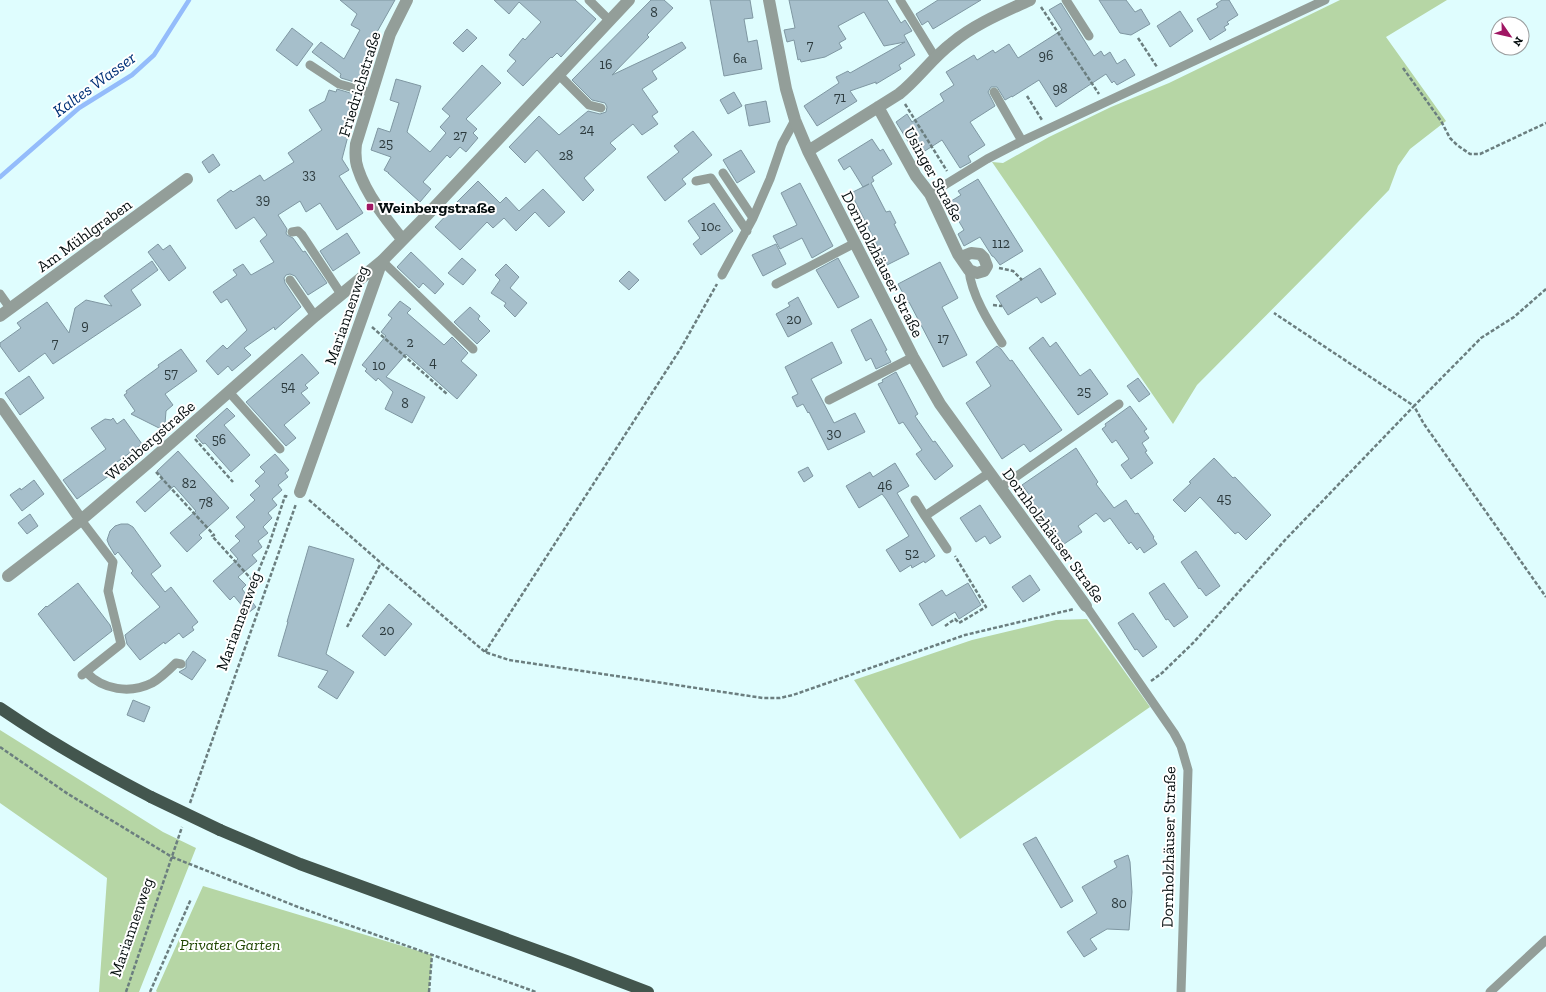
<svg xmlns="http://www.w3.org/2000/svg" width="1546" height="992" font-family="'Zilla Slab',serif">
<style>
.green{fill:#b6d6a5}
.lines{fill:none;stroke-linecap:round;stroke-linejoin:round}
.stream{stroke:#94bcfb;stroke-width:4.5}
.building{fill:#a6bfcb;stroke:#7f97a2}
.path{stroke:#6b7e7f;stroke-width:2.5;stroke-dasharray:4 2;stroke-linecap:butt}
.lane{stroke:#939e99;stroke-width:9}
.street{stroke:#939e99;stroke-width:12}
.primary{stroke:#43564e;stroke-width:12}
.primary-bridge{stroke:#43564e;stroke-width:12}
.poi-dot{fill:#a01764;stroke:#fff;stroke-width:1.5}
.labels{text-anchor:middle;stroke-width:4;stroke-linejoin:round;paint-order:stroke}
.number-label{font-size:14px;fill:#2c3a3d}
.street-label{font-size:16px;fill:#040d0e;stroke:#fff}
.poi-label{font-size:16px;font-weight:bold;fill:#040d0e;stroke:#fff;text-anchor:start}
.park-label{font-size:16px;font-style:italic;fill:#1f4500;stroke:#fff}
.water-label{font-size:17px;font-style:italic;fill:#013177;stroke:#fff}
</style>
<rect width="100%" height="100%" fill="#dffdfe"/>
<path class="green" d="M1340 0H1447L1386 37 1446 121 1410 149 1398 166 1389 190 1325 256 1197 385 1173 424 992 162 1003 163 1049 137 1111 107 1169 83Z
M1087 619 1150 707 960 839 854 680 972 640 1056 620Z
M0 730 163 832 196 848 139 992H99L107 878 0 803Z
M203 886 432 955 429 992H157L156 991Z"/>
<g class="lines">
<path class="stream" d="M0 177 79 108 132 75 154 55 189 0"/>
</g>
<path class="building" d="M340 0H395L368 48 363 67 366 68 361 84 341 78 340 77 341 74 312 52 321 42 344 59 360 30 351 25 357 14Z
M494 0H575L596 19 561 57 557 53 552 58 551 57 523 86 507 71 516 61 509 55 523 38 525 40 541 22 519 2 509 14Z
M651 0H664L673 8 647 35 649 37 612 75 682 42 686 48 652 71 657 79 642 89 658 112 652 116 658 124 642 135 633 124 610 143 616 149 584 178 594 190 583 201 537 150 525 163 509 147 539 116 559 135 588 111 600 114 606 112 607 107 605 103 592 100 572 80Z
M710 0H750L753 18 744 19 748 42 757 40 762 69 724 76Z
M789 0H887L901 23 905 20 912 31 904 35 915 55 899 65 901 69 876 84V82L850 91 857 101 817 126 804 106 839 83 836 77 848 71 850 73 905 42 884 46 864 12 838 26 846 39 839 43 842 48 825 57 801 62 800 59 798 60 794 40 787 42 784 30 795 28Z
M938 0H981L933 29 928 21 922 25 916 14Z
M1099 0H1126L1135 12 1141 9 1150 24 1131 35 1120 33Z
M1222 0H1229L1238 15 1227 22 1229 24 1224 27 1226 30 1210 40 1197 19 1218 7 1216 4Z
M1061 3 1094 56 1101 51 1104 56 1110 52 1117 64 1125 59 1135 75 1117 85 1114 81 1112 83 1106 74 1056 107 1039 80 1012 97V96L1005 100 997 87H991L988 92 995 106 970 122 985 145 968 156 971 162 960 168 942 140 917 156 896 122 907 114 912 122 944 101 940 94 954 85 946 72 974 55 977 60 993 50 995 53 1009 44 1018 58 1062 30 1049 10Z
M1180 11 1193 31 1170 47 1157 26Z
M292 28 313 44 297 66 276 50Z
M467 29 477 38 463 52 453 43Z
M482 65 501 83 466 119 477 129 473 133 478 138 466 152 460 147 450 158 447 155 423 182 431 189 420 202 388 173H389L384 170 391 157 371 150 378 128 390 132 399 103 390 100 396 79 421 86 407 132 430 152 446 133 440 127 450 116 442 109Z
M337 89 357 95 344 134 348 136 342 159 349 170 339 176 363 213 337 230 320 203 306 212 300 201 278 215 287 229 286 233 287 235 293 238 303 252 305 251 327 283 308 295 295 276 290 274 286 275 284 278 285 283 301 307 275 330 274 327 244 348 251 355 232 371 228 366 218 375 206 361 223 345 227 349 247 330 227 299 221 303 213 292 237 275 233 270 243 264 251 275 274 262 260 241 267 235 254 217 236 229 217 200 231 190 233 192 260 175 264 181 294 162 288 153 322 130 309 110 325 101 329 90 336 92Z
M734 92 742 106 728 114 720 100Z
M766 101 770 122 749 126 745 105Z
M693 131 712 155 682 179 686 184 665 201 647 177 679 152 674 146Z
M872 139 880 151 883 149 892 164 872 177 874 181 871 183 886 212 890 211 896 223 894 224 909 254 887 265 851 193 869 184 863 187 850 166 844 170 838 160Z
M741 150 755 172 737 183 723 160Z
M213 154 220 165 209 173 202 162Z
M978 179 1023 251 1000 265 994 257 992 256 980 237 964 246 958 234 964 230 948 203 961 195 958 191Z
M478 181 500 203 506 197 519 211 543 189 565 212 549 227 535 212 516 231 504 218 493 228 487 222 460 250 435 227 455 206 454 205Z
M800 183 833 246 812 258 802 238 780 249 773 236 797 225 781 193Z
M714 203 733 231 701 255 693 244 700 238 688 221Z
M347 233 360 253 333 271 320 251Z
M158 244 163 250 170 245 186 268 169 281 148 252Z
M776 244 786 264 763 276 752 255Z
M411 252 444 284 435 294 423 283 419 288 397 267Z
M462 258 476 270 463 285 448 273Z
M838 258 859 297 838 308 816 270Z
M152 261 158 270 131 290 141 305 53 364 45 353 19 372 0 346V343L21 328 17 323 47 302 69 333 75 308 86 300 112 306 104 296Z
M940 262 958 298 942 307 967 355 943 367 909 302 908 303 898 284Z
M506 264 519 277 510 288 527 303 515 317 504 306 506 303 491 293 500 280 495 275Z
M1040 268 1056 294 1041 303 1037 297 1008 315 996 296Z
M629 271 639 280 629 290 619 281Z
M798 297 812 324 788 337 776 314 790 306 788 303Z
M400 301 411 309 407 313 444 345 452 337 468 353 461 361 477 375 457 399 406 354 386 377 425 397 412 423 385 409 393 392 378 378 376 381 365 371 367 369 362 365 386 336 381 332 392 318 388 315Z
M470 307 480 316 478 319 490 331 477 344 454 322Z
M871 319 887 350 885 351 891 362 876 369 871 358 866 361 851 330Z
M1043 337 1050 347 1056 342 1080 376 1090 369 1108 394 1078 415 1029 348Z
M832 342 842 363 811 379 834 423 855 413 865 432 828 450 809 412 808 413 803 404 797 407 792 397 798 394 785 367Z
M997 346 1001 349 1010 361 1012 360 1062 430 1030 452 1024 444 1002 459 966 403 991 386 976 362Z
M181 349 197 371 165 394 173 405 166 411 165 424 159 428 131 414 135 411 124 395 127 393 126 391 159 367 158 365Z
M302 354 319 373 305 385 308 388 301 393 310 403 284 425 296 438 286 446 246 402Z
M896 372 918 414 915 416 933 442 935 441 953 466 935 480 916 454 922 450 903 422 899 424 878 384 883 382 882 380Z
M29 376 44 398 20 415 5 393Z
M1138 378 1150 394 1139 402 1127 386Z
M1130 406 1147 429 1144 431 1149 438 1142 443 1147 451 1145 452 1153 463 1131 479 1121 465 1129 459 1116 440 1112 443 1102 429 1106 426 1105 424Z
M227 408 235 416 224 425 250 455 231 472 205 443 203 444 196 436Z
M113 418 117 424 124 419 142 444 113 465 117 470 77 499 63 480 106 449 91 428 105 419 111 420Z
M1076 448 1098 482 1096 484 1114 508 1126 500 1135 514 1138 513 1154 537 1153 538 1157 544 1144 553 1140 547 1137 550 1131 542 1129 544 1110 518 1104 522 1096 513 1078 526 1082 532 1064 544 1037 506H1030L1033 500 1022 485Z
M178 451 229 508 199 535 202 538 187 552 170 533 196 511 174 486 145 512 136 502 163 478 157 471Z
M275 454 289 470 285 473 288 477 278 485 282 490 272 499 277 505 268 513 272 518 263 527 268 533 258 541 262 547 252 555 257 561 238 577 246 585 242 589 256 607 248 613 234 596 230 600 213 581 238 559 230 550 240 541 235 536 245 527 236 517 255 500 250 495 260 486 255 481 265 472 260 467Z
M1214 458 1233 478 1235 477 1271 515 1246 540 1238 532 1235 534 1200 497 1185 512 1173 500 1191 483 1189 482Z
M895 463 909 486 897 493 935 556 925 563 924 561 912 568 911 565 900 572 886 550 909 536 886 499 882 494 859 508 846 486 870 472 873 477Z
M808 467 813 476 804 482 798 472Z
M34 480 44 494 22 511 10 495 20 488 21 490Z
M980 505 1001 537 990 544 985 536 976 542 960 518Z
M30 514 38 526 27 534 18 523Z
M121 524H128L133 527 161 566 151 574 165 592 171 587 198 622 192 627 194 630 183 638 179 633 165 644 164 642 140 660 127 644 125 635 160 607 131 573 133 571 118 552 115 555 109 545 107 540 110 531 115 526Z
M309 546 354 559 326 654 354 672 337 699 318 687 328 671 278 656 288 622H287Z
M1196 551 1220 586 1206 596 1200 588 1199 589 1181 562Z
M1030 575 1040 590 1023 602 1012 587Z
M78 583 110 625 112 631 74 661 38 614 46 606 47 607Z
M968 583 981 605 959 619 955 612 932 626 919 604 942 590 946 596Z
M1164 583 1188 617 1174 627 1168 619 1166 620 1149 593Z
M389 604 412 624 385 656 362 636Z
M1133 613 1157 647 1143 657 1137 649 1135 650 1118 623Z
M193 651 206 660 192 680 179 672 186 668V661Z
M133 700 150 707 144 722 127 715Z
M1036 837 1073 901 1061 908 1023 844Z
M1128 855 1130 862 1132 892 1129 930 1107 929 1090 939 1097 949 1084 957 1067 932 1097 913 1082 887 1117 867 1114 861Z"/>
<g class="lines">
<path class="path" d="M1041 7 1099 94
M1138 38 1157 67
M1403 68 1441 121 1450 138 1457 145 1470 154H1480L1546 123
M1027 96 1042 120
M905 104 947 171
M999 268 1013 271 1022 280
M1546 289 1514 317 1481 338 1414 406 1424 424 1546 597
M993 305 1002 306
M372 327 448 395
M195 439 233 482
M156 472 214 535 212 536 254 582 269 545 285 496 289 497
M309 500 381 563 485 652 509 660 763 698H780L793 695 965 635 1074 609
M945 626 955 619 959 623 986 607 955 556
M347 627 381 563
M485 652 681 348 717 284
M1151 681 1162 673 1194 642 1286 539 1414 406 1274 313
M0 747 68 794 172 857 298 907 536 992
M190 803 296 504
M126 992 182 827
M150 992 191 899
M429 992 432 955"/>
<path class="lane" d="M589 0 610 21
M900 0 935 57
M1066 0 1089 36
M310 65 339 84 372 93
M559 75 589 105 601 108
M994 92 1022 141
M723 173 753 218
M696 181 711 178 747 231
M930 194 987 159 1022 141 1325 0
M292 232 298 231 302 235 341 294
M382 261 473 349
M969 270C971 294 989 323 1002 343
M722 275 753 218 770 179 782 144 795 120
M290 280 315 316
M776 284 855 243
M0 294 10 308
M229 392 280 449
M829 400 913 357
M1000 488 1119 404
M915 500 925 516
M81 520 113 562 108 591 121 644 82 675
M947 549 925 516 989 473
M1086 606 1174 733 1181 746 1188 770 1181 992
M86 672C103 690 130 694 152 683 161 678 169 670 176 663L181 664
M1490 992 1546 940"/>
<path class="street" d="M769 0 786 89 795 120 808 151 913 357 940 404 1086 606
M878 107 916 176 930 194 958 254 969 270 977 273 984 271 987 266 984 258 980 254 971 253 961 257
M808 151 899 94C918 79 932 58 952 43 973 25 1004 12 1030 0
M402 239C386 219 366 194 358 169 355 161 355 153 356 144L390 34 407 0
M0 316 187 179
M0 404 81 520
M300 492 382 261
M8 576 81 520 148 463 315 316 382 261 428 214 629 0"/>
<path class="primary" d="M0 708C48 741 99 770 151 797
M220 830 300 864 569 962 648 992"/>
<path class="primary-bridge" d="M151 797 220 830"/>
</g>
<rect class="poi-dot" x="366" y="203" width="8" height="8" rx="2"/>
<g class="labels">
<g class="number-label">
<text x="654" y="17">8</text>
<text x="810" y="50">7</text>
<text x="1046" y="60">96</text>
<text x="740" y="63">6a</text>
<text x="606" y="69">16</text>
<text x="1060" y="93">98</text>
<text x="840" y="102">71</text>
<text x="587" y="134">24</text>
<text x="460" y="140">27</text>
<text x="386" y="148">25</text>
<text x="566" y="160">28</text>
<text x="309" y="179">33</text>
<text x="263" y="204">39</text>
<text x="711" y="231">10c</text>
<text x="1001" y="248">112</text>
<text x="794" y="324">20</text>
<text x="85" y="330">9</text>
<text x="943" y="343">17</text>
<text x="410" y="347">2</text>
<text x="55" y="348">7</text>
<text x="433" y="367">4</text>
<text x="379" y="370">10</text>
<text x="171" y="378">57</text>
<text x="288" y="391">54</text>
<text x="1084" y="396">25</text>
<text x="405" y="408">8</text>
<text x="834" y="438">30</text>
<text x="219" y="444">56</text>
<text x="189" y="488">82</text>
<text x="885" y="490">46</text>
<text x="1224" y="503">45</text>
<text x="206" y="507">78</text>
<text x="912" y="558">52</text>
<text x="387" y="635">20</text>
<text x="1119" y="908">80</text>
</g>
<g class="street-label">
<text transform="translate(359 84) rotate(-73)" y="6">Friedrichstraße</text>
<text transform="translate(934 174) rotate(61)" y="6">Usinger Straße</text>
<text transform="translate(84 235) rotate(-36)" y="6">Am Mühlgraben</text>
<text transform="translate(883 264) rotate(63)" y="6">Dornholzhäuser Straße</text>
<text transform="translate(346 315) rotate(-71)" y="6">Mariannenweg</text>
<text transform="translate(150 440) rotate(-41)" y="6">Weinbergstraße</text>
<text transform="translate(1054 535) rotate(54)" y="6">Dornholzhäuser Straße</text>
<text transform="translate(238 621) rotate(-70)" y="6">Mariannenweg</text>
<text transform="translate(1168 847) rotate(-89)" y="6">Dornholzhäuser Straße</text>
<text transform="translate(131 927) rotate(-71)" y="6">Mariannenweg</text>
</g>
<g class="poi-label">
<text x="378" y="213">Weinbergstraße</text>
</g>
<g class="park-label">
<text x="230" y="950">Privater Garten</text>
</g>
<g class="water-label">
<text transform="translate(94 84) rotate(-36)" y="6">Kaltes Wasser</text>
</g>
</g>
<g transform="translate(1510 36) rotate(124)"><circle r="19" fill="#ffffff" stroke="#9b9e9f"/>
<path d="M0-3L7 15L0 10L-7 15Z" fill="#a01764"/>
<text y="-6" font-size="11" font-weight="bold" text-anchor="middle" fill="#040d0e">N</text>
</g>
</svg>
